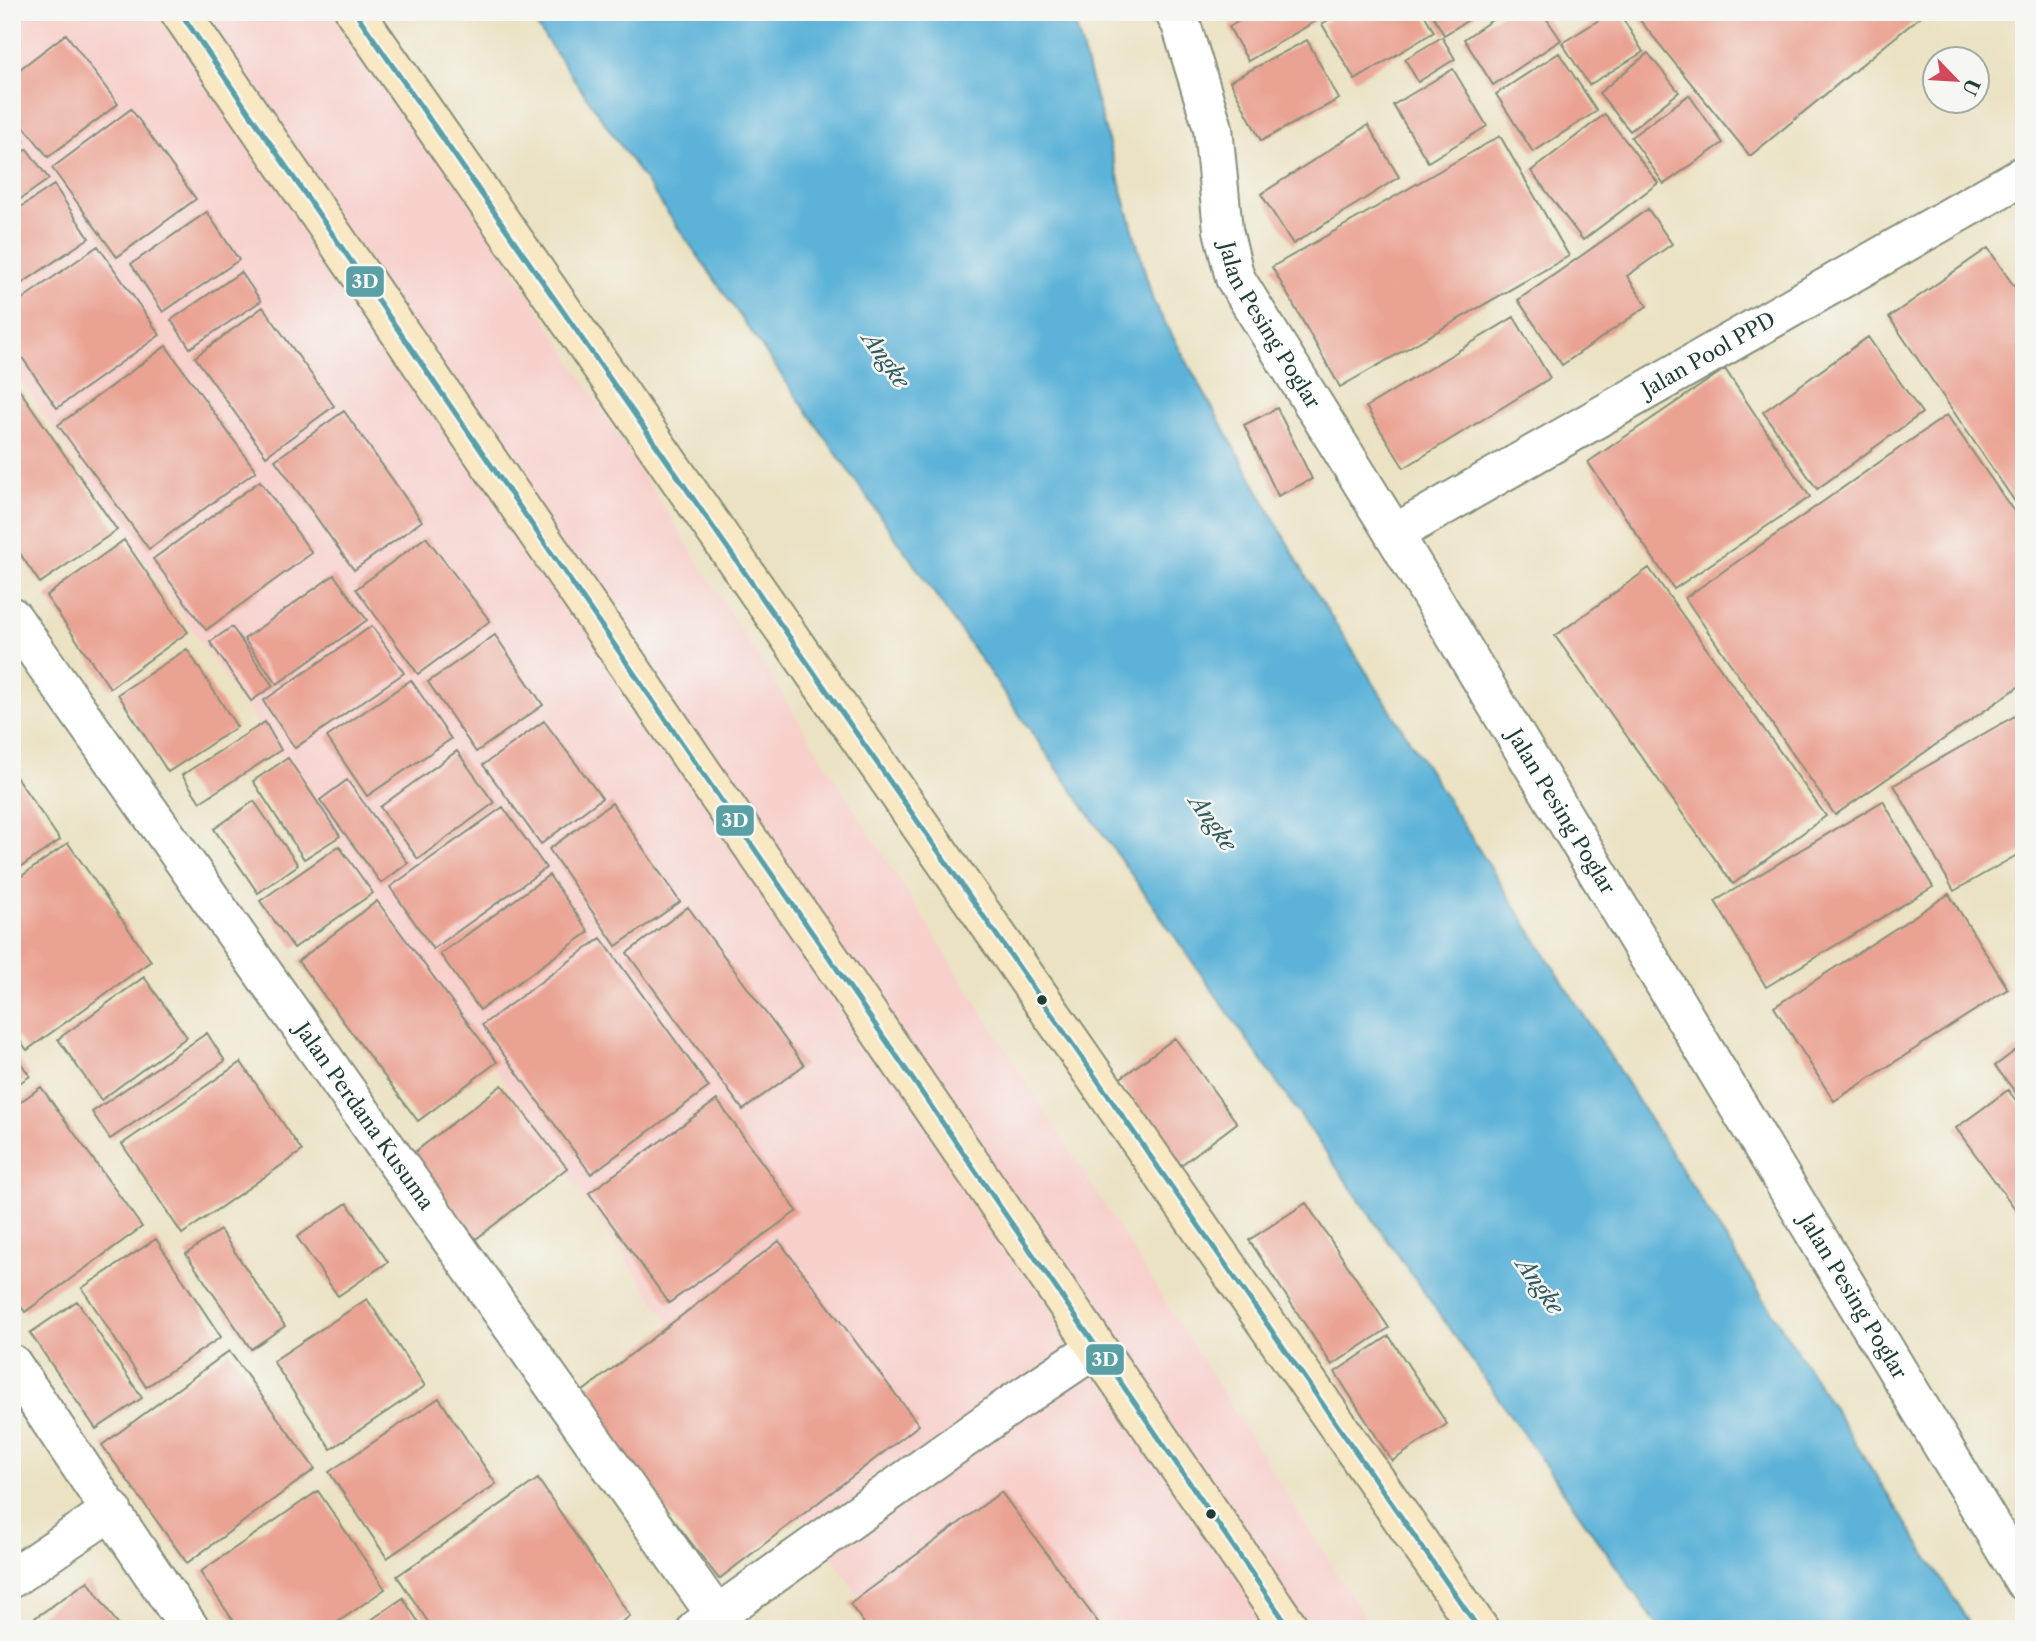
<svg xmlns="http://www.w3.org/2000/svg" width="2036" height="1641" font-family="'Libre Caslon Text',serif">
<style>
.built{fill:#f7d0cc}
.water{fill:#5bb2d8;stroke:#3d7886;stroke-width:2}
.building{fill:#eaa292}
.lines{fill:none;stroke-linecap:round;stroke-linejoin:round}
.minor-casing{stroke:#85907c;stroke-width:42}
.tertiary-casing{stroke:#85907c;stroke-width:42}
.secondary-casing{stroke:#85907c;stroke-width:42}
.minor{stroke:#fff;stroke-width:38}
.tertiary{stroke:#fff;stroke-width:38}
.secondary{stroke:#f8e8c3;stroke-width:38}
.bus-1-casing{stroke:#f6f6f2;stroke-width:10}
.bus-1{stroke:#5aa0a5;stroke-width:5}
.bus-dot{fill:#1f3d34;stroke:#f6f6f2;stroke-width:2.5}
.labels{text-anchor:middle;stroke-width:5;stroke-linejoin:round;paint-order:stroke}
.street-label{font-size:21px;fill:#1f3d34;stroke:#f6f6f2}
.water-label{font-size:23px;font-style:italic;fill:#2e5a5d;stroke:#f6f6f2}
.line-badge{stroke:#f6f6f2;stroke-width:2.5}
.badge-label{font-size:19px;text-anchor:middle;font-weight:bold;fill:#fff}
</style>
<rect width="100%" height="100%" fill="#f6f6f2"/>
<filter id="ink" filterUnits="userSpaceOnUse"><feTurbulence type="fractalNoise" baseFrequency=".0143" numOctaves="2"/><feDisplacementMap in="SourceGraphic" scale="14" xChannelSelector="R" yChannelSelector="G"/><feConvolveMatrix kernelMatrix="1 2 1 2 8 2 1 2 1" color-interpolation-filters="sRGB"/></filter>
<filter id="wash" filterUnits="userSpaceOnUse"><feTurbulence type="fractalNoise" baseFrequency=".00686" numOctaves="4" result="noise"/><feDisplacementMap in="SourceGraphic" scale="28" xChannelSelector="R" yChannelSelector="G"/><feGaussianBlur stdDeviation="1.57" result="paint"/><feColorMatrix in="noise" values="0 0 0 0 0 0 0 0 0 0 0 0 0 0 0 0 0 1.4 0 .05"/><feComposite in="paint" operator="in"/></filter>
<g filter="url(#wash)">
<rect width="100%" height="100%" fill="#ebe2c3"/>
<path class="built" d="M12 12H351L1372 1629H881L12 368Z"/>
<path class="water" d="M527 12H1072L1153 301 1308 580 1973 1629H1660Z"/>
<g id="blocks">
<path class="building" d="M1254 12H1331L1248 61 1229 27Z
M1341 12H1423L1434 32 1355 80 1322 24Z
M1431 12H1473L1475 16 1444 35Z
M1504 12H1542L1561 40 1493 85 1464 39Z
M1612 12H1619L1643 52 1589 85 1562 43Z
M1645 12H1926L1750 156 1638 18Z
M66 34 118 104 48 157 12 111V75Z
M1442 37 1455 59 1418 82 1405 59Z
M1307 40 1339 99 1261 141 1230 81Z
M1559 53 1597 111 1533 152 1496 94Z
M1648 53 1679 92 1630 131 1599 93Z
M1453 69 1487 126 1428 162 1393 105Z
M1689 95 1723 143 1664 184 1631 137Z
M131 109 196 199 117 257 52 168Z
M1605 114 1658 183 1583 240 1531 171Z
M12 124 24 141 12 149Z
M1368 125 1399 177 1293 244 1261 194Z
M1500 136 1569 256 1340 387 1272 267Z
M27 149 49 179 12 205V160Z
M54 185 89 238 12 290V213Z
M1648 209 1672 244 1627 276 1647 306 1562 365 1518 300Z
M207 212 239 260 163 312 131 264Z
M98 246 160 335 57 408 12 343V306Z
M1988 248 2024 301V515L1889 317Z
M241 272 261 301 190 348 171 320Z
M263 307 334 406 266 456 195 357Z
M1514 317 1550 378 1404 468 1366 407Z
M1868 337 1922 413 1817 489 1763 412Z
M166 346 256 471 149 549 58 425Z
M1725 369 1810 497 1674 589 1588 462Z
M12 379 117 530 40 583 12 542Z
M1277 408 1312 479 1278 496 1244 425Z
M344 411 422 521 354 570 275 460Z
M1947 415 2024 526V683L1835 815 1685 598Z
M260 481 312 553 206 630 153 559Z
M426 537 490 621 418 674 356 589Z
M124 540 188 632 110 688 46 596Z
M1649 568 1826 816 1733 884 1555 636Z
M334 575 367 620 277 684 244 639Z
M372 626 404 673 295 748 263 701Z
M232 627 273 686 251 701 210 642Z
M495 635 543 705 476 752 428 682Z
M187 649 237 727 168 772 118 694Z
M411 680 451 739 367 796 327 737Z
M2020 713 2024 719V851L1954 891 1894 785Z
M544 721 602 798 541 844 483 765Z
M265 722 281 750 200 802 182 775Z
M457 751 494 803 418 859 380 807Z
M288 758 340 836 304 859 253 781Z
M12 771 60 840 12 873Z
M347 780 408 863 381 883 320 800Z
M254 801 298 865 258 893 214 829Z
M1883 801 1933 887 1766 987 1715 901Z
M612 803 680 902 616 946 549 849Z
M503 807 546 868 433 949 390 887Z
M68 843 151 961 27 1050 12 1030V883Z
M339 846 373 893 294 948 260 901Z
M549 875 589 932 480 1010 440 954Z
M1949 894 2008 989 1834 1101 1774 1007Z
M377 901 497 1062 418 1121 298 961Z
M688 907 804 1065 743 1110 627 953Z
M601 938 709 1087 591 1174 482 1025Z
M144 977 187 1037 101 1100 58 1039Z
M207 1033 225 1061 110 1139 92 1112Z
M1175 1038 1237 1123 1181 1165 1118 1080Z
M2024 1044V1103L1995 1066Z
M12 1051 30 1076 12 1088Z
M241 1062 302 1151 182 1234 122 1144Z
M502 1085 567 1168 476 1239 411 1155Z
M41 1087 142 1227 25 1312 12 1293V1108Z
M2008 1090 2024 1111V1221L1956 1128Z
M717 1100 797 1211 669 1303 589 1193Z
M347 1203 388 1262 338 1296 297 1237Z
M1306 1203 1389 1328 1332 1365 1249 1240Z
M220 1230 285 1326 251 1349 186 1254Z
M156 1239 221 1337 146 1387 82 1288Z
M779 1241 919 1425 719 1579 578 1395Z
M367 1299 425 1386 331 1449 273 1361Z
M77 1301 142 1398 96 1429 30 1333Z
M1389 1336 1447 1424 1392 1461 1335 1372Z
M229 1351 315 1469 187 1563 102 1445Z
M439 1398 496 1484 387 1558 329 1472Z
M538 1479 630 1616 612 1629H433L397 1576Z
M318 1491 385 1589 328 1629H239L200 1572Z
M1001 1492 1103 1629H868L850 1604Z
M88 1581 121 1629H19Z
M403 1598 423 1629H358Z"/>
</g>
</g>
<g filter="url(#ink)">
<use href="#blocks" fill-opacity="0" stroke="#85907c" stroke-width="2"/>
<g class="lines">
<g class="minor-casing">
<g id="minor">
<path id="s1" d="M1394 534 2024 175"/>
<path id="s2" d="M12 617 716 1615"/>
<path d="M12 1364 190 1629"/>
<path d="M12 1578 112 1510"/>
<path d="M697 1629 1014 1403 1096 1348"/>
</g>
</g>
<g class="tertiary-casing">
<g id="tertiary">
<path id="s3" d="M1174 12 1181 24 1213 128 1223 230 1235 278 1394 534 2024 1581"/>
</g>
</g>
<g class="secondary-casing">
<path id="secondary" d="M180 12 1290 1629
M355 12 1479 1629"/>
</g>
<use href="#minor" class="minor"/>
<use href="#tertiary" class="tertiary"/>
<use href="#secondary" class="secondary"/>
<g class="bus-1-casing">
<path id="bus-1" d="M180 12 1290 1629
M355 12 1479 1629"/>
</g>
<use href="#bus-1" class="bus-1"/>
</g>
</g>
<g class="bus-dot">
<circle cx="1042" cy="1000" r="6"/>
<circle cx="1211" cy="1514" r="6"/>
</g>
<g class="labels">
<g class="street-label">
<text dy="7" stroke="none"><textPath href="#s3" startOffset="332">Jalan Pesing Poglar</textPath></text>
<text dy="7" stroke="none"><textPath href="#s1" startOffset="362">Jalan Pool PPD</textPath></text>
<text dy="7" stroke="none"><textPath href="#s3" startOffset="900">Jalan Pesing Poglar</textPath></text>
<text dy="7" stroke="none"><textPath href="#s2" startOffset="611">Jalan Perdana Kusuma</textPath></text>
<text dy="7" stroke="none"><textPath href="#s3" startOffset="1466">Jalan Pesing Poglar</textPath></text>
</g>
<g class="water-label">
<text transform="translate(886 360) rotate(55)" y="8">Angke</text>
<text transform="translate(1213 823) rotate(55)" y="8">Angke</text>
<text transform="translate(1540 1286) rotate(55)" y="8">Angke</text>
</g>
</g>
<g class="line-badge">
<rect x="345" y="265" width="40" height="33" rx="7" fill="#5aa0a5"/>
<rect x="715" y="804" width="40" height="33" rx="7" fill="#5aa0a5"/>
<rect x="1085" y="1343" width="40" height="33" rx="7" fill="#5aa0a5"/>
</g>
<g class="badge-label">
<text x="365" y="288">3D</text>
<text x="735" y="827">3D</text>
<text x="1105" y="1366">3D</text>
</g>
<rect width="2036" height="1641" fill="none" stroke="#f6f6f2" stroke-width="42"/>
<g transform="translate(1956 80) rotate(115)"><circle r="33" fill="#f6f6f2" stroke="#a0aca6" stroke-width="2"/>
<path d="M0-5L12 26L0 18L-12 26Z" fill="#d1495b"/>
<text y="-10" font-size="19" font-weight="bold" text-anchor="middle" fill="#1f3d34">U</text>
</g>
</svg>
